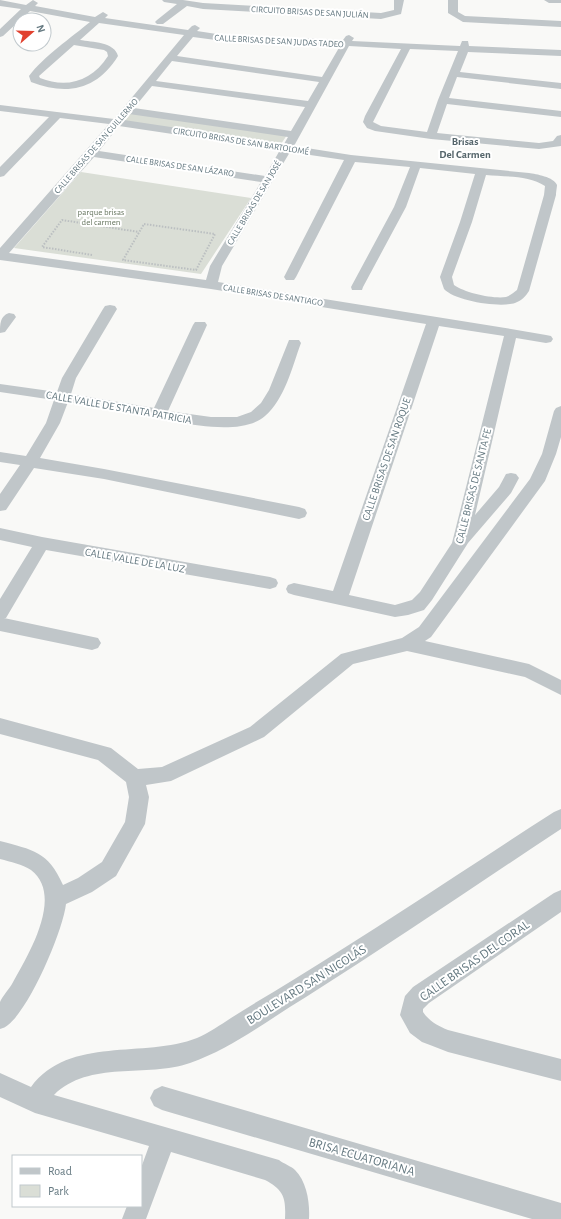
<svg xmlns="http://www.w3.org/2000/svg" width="561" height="1219" font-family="'Alegreya Sans',sans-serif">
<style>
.green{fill:#daded6}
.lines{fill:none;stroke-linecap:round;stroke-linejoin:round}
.path{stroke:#bbbfc1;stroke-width:2;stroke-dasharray:1.5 1.5;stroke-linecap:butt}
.minor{fill:#c0c6c9;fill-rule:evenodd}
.labels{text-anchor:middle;stroke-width:4;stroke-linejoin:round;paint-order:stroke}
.far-street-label{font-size:9px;fill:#657981;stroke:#fff}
.far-park-label{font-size:9px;fill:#6a7963;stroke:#fff}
.far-quarter-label{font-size:11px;font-weight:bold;fill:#56666c;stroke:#fff}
.street-label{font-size:11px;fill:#657981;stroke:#fff}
.near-street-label{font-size:13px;fill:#657981;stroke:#fff}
</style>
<rect width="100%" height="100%" fill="#f9f9f7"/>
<path class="green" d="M131 113 287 135 281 144 124 122Z
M81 172 251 198 201 274 14 248Z"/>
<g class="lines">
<path class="path" d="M144 224 215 234 196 270 123 260Z
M92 255 42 247 62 220 139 232"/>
<path class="minor" d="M0 0 26 5 33 0 38 3 35 6 95 17 103 12 108 15 105 18 188 30 192 26 195 25 200 28 197 31 223 35 343 40 346 36 349 35 354 38 352 41 460 46 462 41H468L469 46 561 50V56L468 52 460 72 561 83V89L457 77 449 98 561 111V117L447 104 437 133 539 143 553 141 557 136 561 135V146L539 149 431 139 375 131 367 128 363 122 365 116 401 49 349 46 294 146 351 155 529 173C536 174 554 177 557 185 557 187 556 192 556 195L529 291C526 296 521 301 515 303 500 308 455 301 444 289L440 277 460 222 475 174 420 168 406 207 363 287 362 290H352L351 287 394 207 410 167 355 162 296 277 294 280H286L284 277 344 160 290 152 222 266 218 282 511 329 546 335 551 336 553 339 551 342 546 343 516 338 475 515 499 487 506 474 511 473 516 474 519 478 511 493 468 543 432 600 424 610 408 615 395 617 294 595 288 593 286 589 288 585 294 583 333 591 426 324 211 289 0 260V248L109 124 60 118 4 176 0 177V167L49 117 0 111V105L114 119 184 35 99 23 80 40C92 42 115 42 118 56 97 90 67 96 31 82L29 76C43 57 72 37 90 22L30 11 3 36 0 37V29L21 9 0 6ZM193 37 223 41 340 46 322 77 177 56ZM74 45 104 50 107 52 108 56C92 81 67 89 40 78L39 76ZM410 49 458 51 438 100 427 132 381 126 373 122ZM172 61 319 82 308 101 156 81ZM152 86 305 107 291 131 134 108ZM129 114 288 137 284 144 124 120ZM119 126 280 150 265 176 99 151ZM94 157 261 182 210 266 206 280 9 253ZM486 175C505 177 529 175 545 186L544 195 517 290C514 292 510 296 506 297 493 299 465 293 454 285L452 277 472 222ZM439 326 504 336 452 543 420 592 412 600 395 605 349 595Z
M162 0H183L203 3 381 13 394 10V0H404L401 14 381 19 203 9 187 6 163 24H157L155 22 157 20 177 4 164 2Z
M448 0H458V12L465 16 561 21V27L463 22 448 13Z
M544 0H561V3H549Z
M110 305 115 306 117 309 76 378 71 394 154 408 193 325 195 322H205L207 325 168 411 211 417H237L251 412 261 403 269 390 289 340H299L301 343C292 367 285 399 265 416 237 440 166 419 134 413 112 409 90 406 68 402L60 423 40 458 104 469 299 507 305 509 307 513 305 517 299 519 104 479 34 468 6 510 0 511V494L20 465 0 462V452L26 456 46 423 54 400 0 392V384L57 392 62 378 103 309 105 306Z
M9 313 14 314 16 317 5 332 0 333C0 324 0 316 9 313Z
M561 406V437L556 454 545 481 431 637 425 641 529 664 561 680V695L525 677 407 651 353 664 264 737 171 781 146 785 149 797 145 824 116 876 92 892 66 904C63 931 30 1008 8 1025 6 1027 3 1028 0 1029 0 1023 0 1007 0 1002 2 997 9 989 12 984 27 957 65 896 31 870 22 864 11 862 0 859V841C33 850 48 851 63 885L78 878 102 862 125 822 129 797 126 782 98 760 0 734V718L111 748 138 769 162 767 250 727 341 654 402 638 419 627 530 479 542 454 554 411 556 408Z
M0 528 42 537 270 577 276 579 278 583 276 587 270 589 46 550 6 618H4L98 638 101 643 98 648 92 650 0 631V599L32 547 0 540Z
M561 809V829C476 885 392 943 306 997 268 1020 232 1048 190 1063 147 1078 89 1060 54 1095L279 1160C284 1164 291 1166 295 1170 307 1182 310 1203 309 1219H285C286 1198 284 1190 265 1180L171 1152 146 1219H122L127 1206H141V1168L149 1146 35 1113 0 1097V1073L31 1087C70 1035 144 1059 197 1038 209 1033 220 1025 231 1018 251 1005 272 993 293 980 381 926 467 868 554 812Z
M561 890V912L429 1003 423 1009V1012C429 1021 438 1026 448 1030L561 1059V1081L448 1052 430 1045 422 1042 410 1033 400 1015 405 996 413 987 554 893Z
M162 1086 561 1203V1219H532L162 1110 154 1106 150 1098 154 1090Z"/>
</g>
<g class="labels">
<g class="far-street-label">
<text transform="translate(310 12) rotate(3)" y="3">CIRCUITO BRISAS DE SAN JULIÁN</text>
<text transform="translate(279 41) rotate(3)" y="3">CALLE BRISAS DE SAN JUDAS TADEO</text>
<text transform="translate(241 141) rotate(9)" y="3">CIRCUITO BRISAS DE SAN BARTOLOMÉ</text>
<text transform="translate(96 146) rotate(-49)" y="3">CALLE BRISAS DE SAN GUILLERMO</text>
<text transform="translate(180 166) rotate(8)" y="3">CALLE BRISAS DE SAN LÁZARO</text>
<text transform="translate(254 203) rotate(-59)" y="3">CALLE BRISAS DE SAN JOSÉ</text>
<text transform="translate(273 295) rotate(9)" y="3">CALLE BRISAS DE SANTIAGO</text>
</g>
<g class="far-park-label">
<text x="101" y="215">parque brisas<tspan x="101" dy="10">del carmen</tspan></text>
</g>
<g class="far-quarter-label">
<text x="465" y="145">Brisas<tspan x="465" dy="13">Del Carmen</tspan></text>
</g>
<g class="street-label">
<text transform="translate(119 407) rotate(10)" y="4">CALLE VALLE DE STANTA PATRICIA</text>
<text transform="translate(386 459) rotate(-71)" y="4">CALLE BRISAS DE SAN ROQUE</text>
<text transform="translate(473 486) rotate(-76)" y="4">CALLE BRISAS DE SANTA FE</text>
<text transform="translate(135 560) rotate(10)" y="4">CALLE VALLE DE LA LUZ</text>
</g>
<g class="near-street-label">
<text transform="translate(474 960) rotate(-35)" y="5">CALLE BRISAS DEL CORAL</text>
<text transform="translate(306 984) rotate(-32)" y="5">BOULEVARD SAN NICOLÁS</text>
<text transform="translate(362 1156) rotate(16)" y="5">BRISA ECUATORIANA</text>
</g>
</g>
<rect x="12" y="1155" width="130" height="52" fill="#ffffff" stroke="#c1c9cd"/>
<rect x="20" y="1168" width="20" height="6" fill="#c0c6c9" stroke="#c1c9cd"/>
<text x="48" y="1175" font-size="12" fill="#657981">Road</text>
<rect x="20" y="1185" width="20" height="12" fill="#daded6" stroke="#c1c9cd"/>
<text x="48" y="1195" font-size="12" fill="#657981">Park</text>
<g transform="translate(32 32) rotate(70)"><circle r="19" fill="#ffffff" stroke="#c1c9cd"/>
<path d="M0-3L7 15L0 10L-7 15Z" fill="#e1412f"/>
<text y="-6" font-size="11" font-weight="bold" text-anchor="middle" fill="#657981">N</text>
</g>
</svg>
